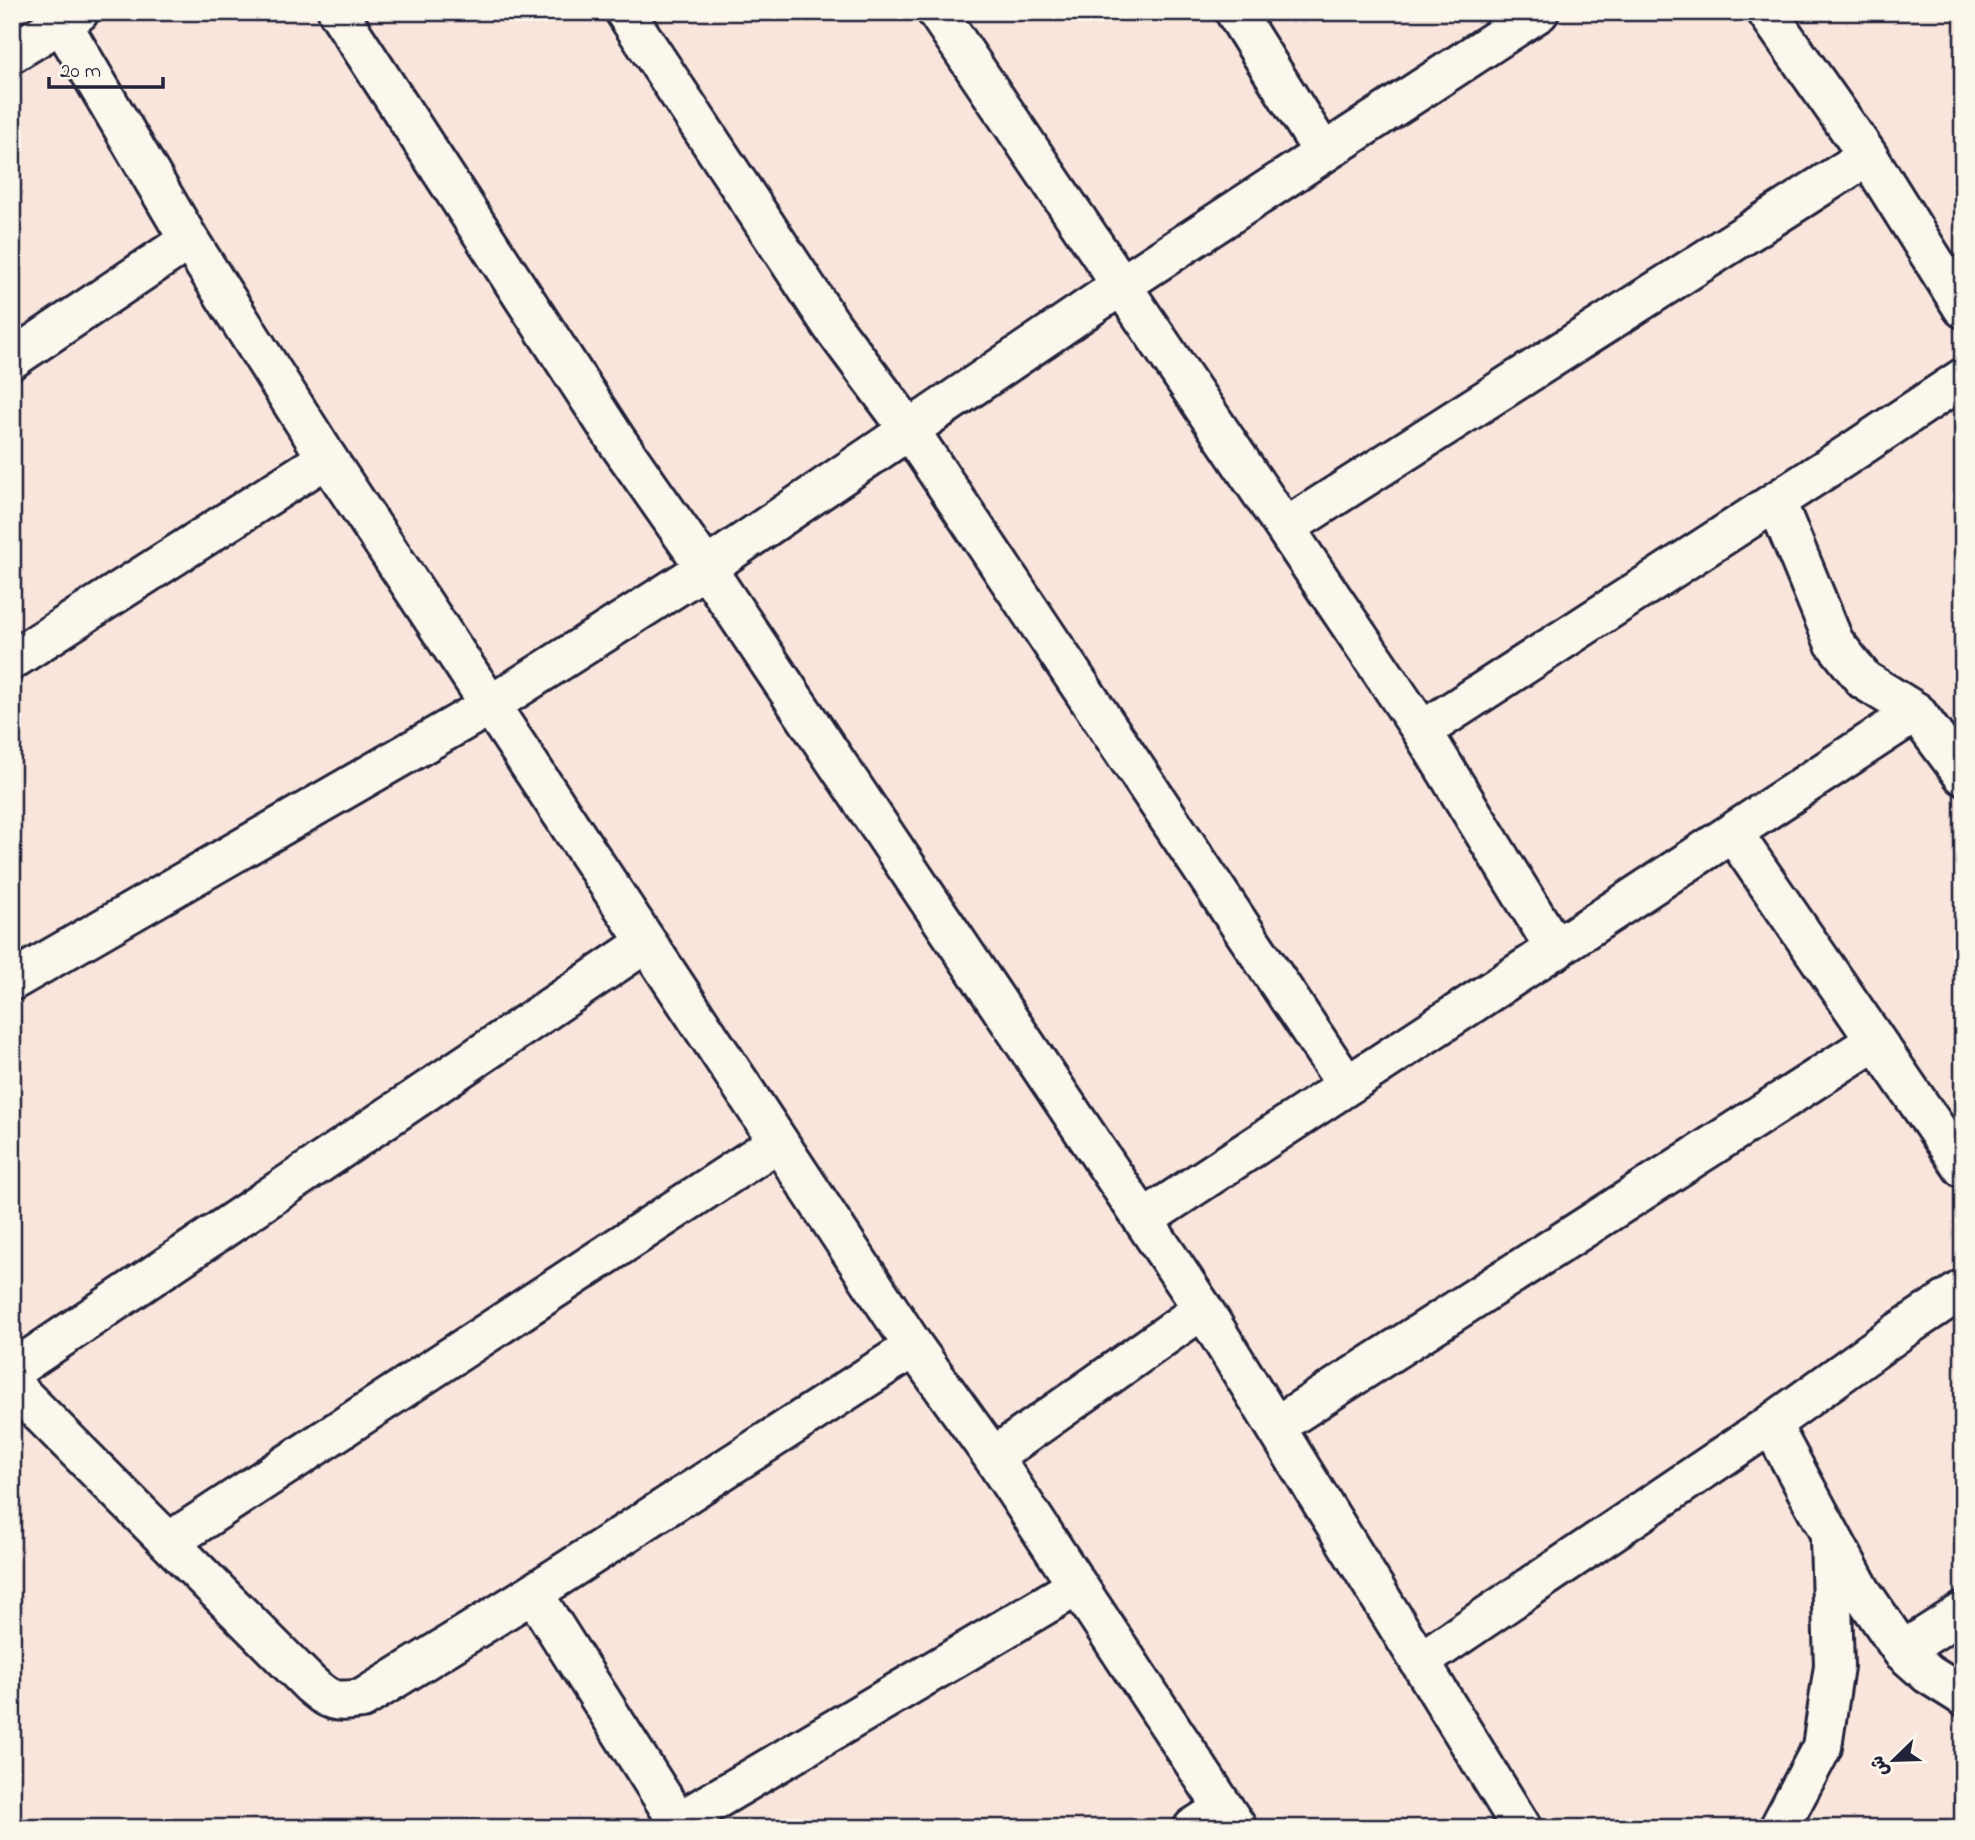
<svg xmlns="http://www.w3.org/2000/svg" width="1975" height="1840" font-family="'Indie Flower','Playpen Sans Arabic',sans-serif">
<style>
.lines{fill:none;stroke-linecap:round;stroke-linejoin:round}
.minor-casing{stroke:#22223b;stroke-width:44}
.minor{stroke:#fbf7ec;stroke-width:38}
</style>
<rect width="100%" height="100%" fill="#f9e5dc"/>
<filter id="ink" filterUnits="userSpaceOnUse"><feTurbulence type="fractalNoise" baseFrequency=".0143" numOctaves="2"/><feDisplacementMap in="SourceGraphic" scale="14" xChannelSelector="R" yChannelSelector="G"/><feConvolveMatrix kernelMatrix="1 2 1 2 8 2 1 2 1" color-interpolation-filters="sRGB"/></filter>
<g filter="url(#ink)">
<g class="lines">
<g class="minor-casing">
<path id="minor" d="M55 12 189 240 327 458 914 1347 993 1457 1237 1828
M338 12 617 441 706 568 1203 1309 1522 1828
M625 12 832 326 908 428 1346 1084
M937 12 1422 731 1556 950
M1235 12 1323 152
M1767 12 1868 156 1963 308
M12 53 79 12
M12 359 189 240
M1776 501 1834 642 1864 680 1916 712 1963 775
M1285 528 1868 156
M12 660 327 458
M1422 731 1855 450 1963 378
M1733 833 1963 1168
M12 981 489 706 706 568 1122 285 1539 12
M1144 1219 1916 712
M12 1371 646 943
M12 1385 310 1684C332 1703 334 1702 362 1699L533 1593 914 1347
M1771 1424 1861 1591 1902 1651 1928 1674 1963 1696
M1276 1426 1875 1041
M993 1457 1203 1309
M169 1542 778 1142
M533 1593 682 1828
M1902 1651 1963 1612
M1421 1661 1771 1424 1900 1331 1963 1289
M678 1822 1077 1586
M1193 1828 1224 1808
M1779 1828 1822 1747 1834 1666 1830 1540"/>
</g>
<use href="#minor" class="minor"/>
</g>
</g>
<rect width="1975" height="1840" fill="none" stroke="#fbf7ec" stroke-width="42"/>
<rect x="21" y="21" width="1933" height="1798" fill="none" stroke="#22223b" stroke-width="2.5" filter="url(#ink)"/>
<g transform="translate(1894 1760) rotate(247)" stroke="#fbf7ec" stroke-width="5" paint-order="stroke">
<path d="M0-5L12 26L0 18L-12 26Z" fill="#22223b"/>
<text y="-10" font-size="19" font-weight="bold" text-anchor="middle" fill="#22223b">ش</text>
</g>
<path d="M49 77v10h114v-10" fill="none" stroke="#22223b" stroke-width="3.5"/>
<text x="60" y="77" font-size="21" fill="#22223b" stroke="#fbf7ec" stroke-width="5" paint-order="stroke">20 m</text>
</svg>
